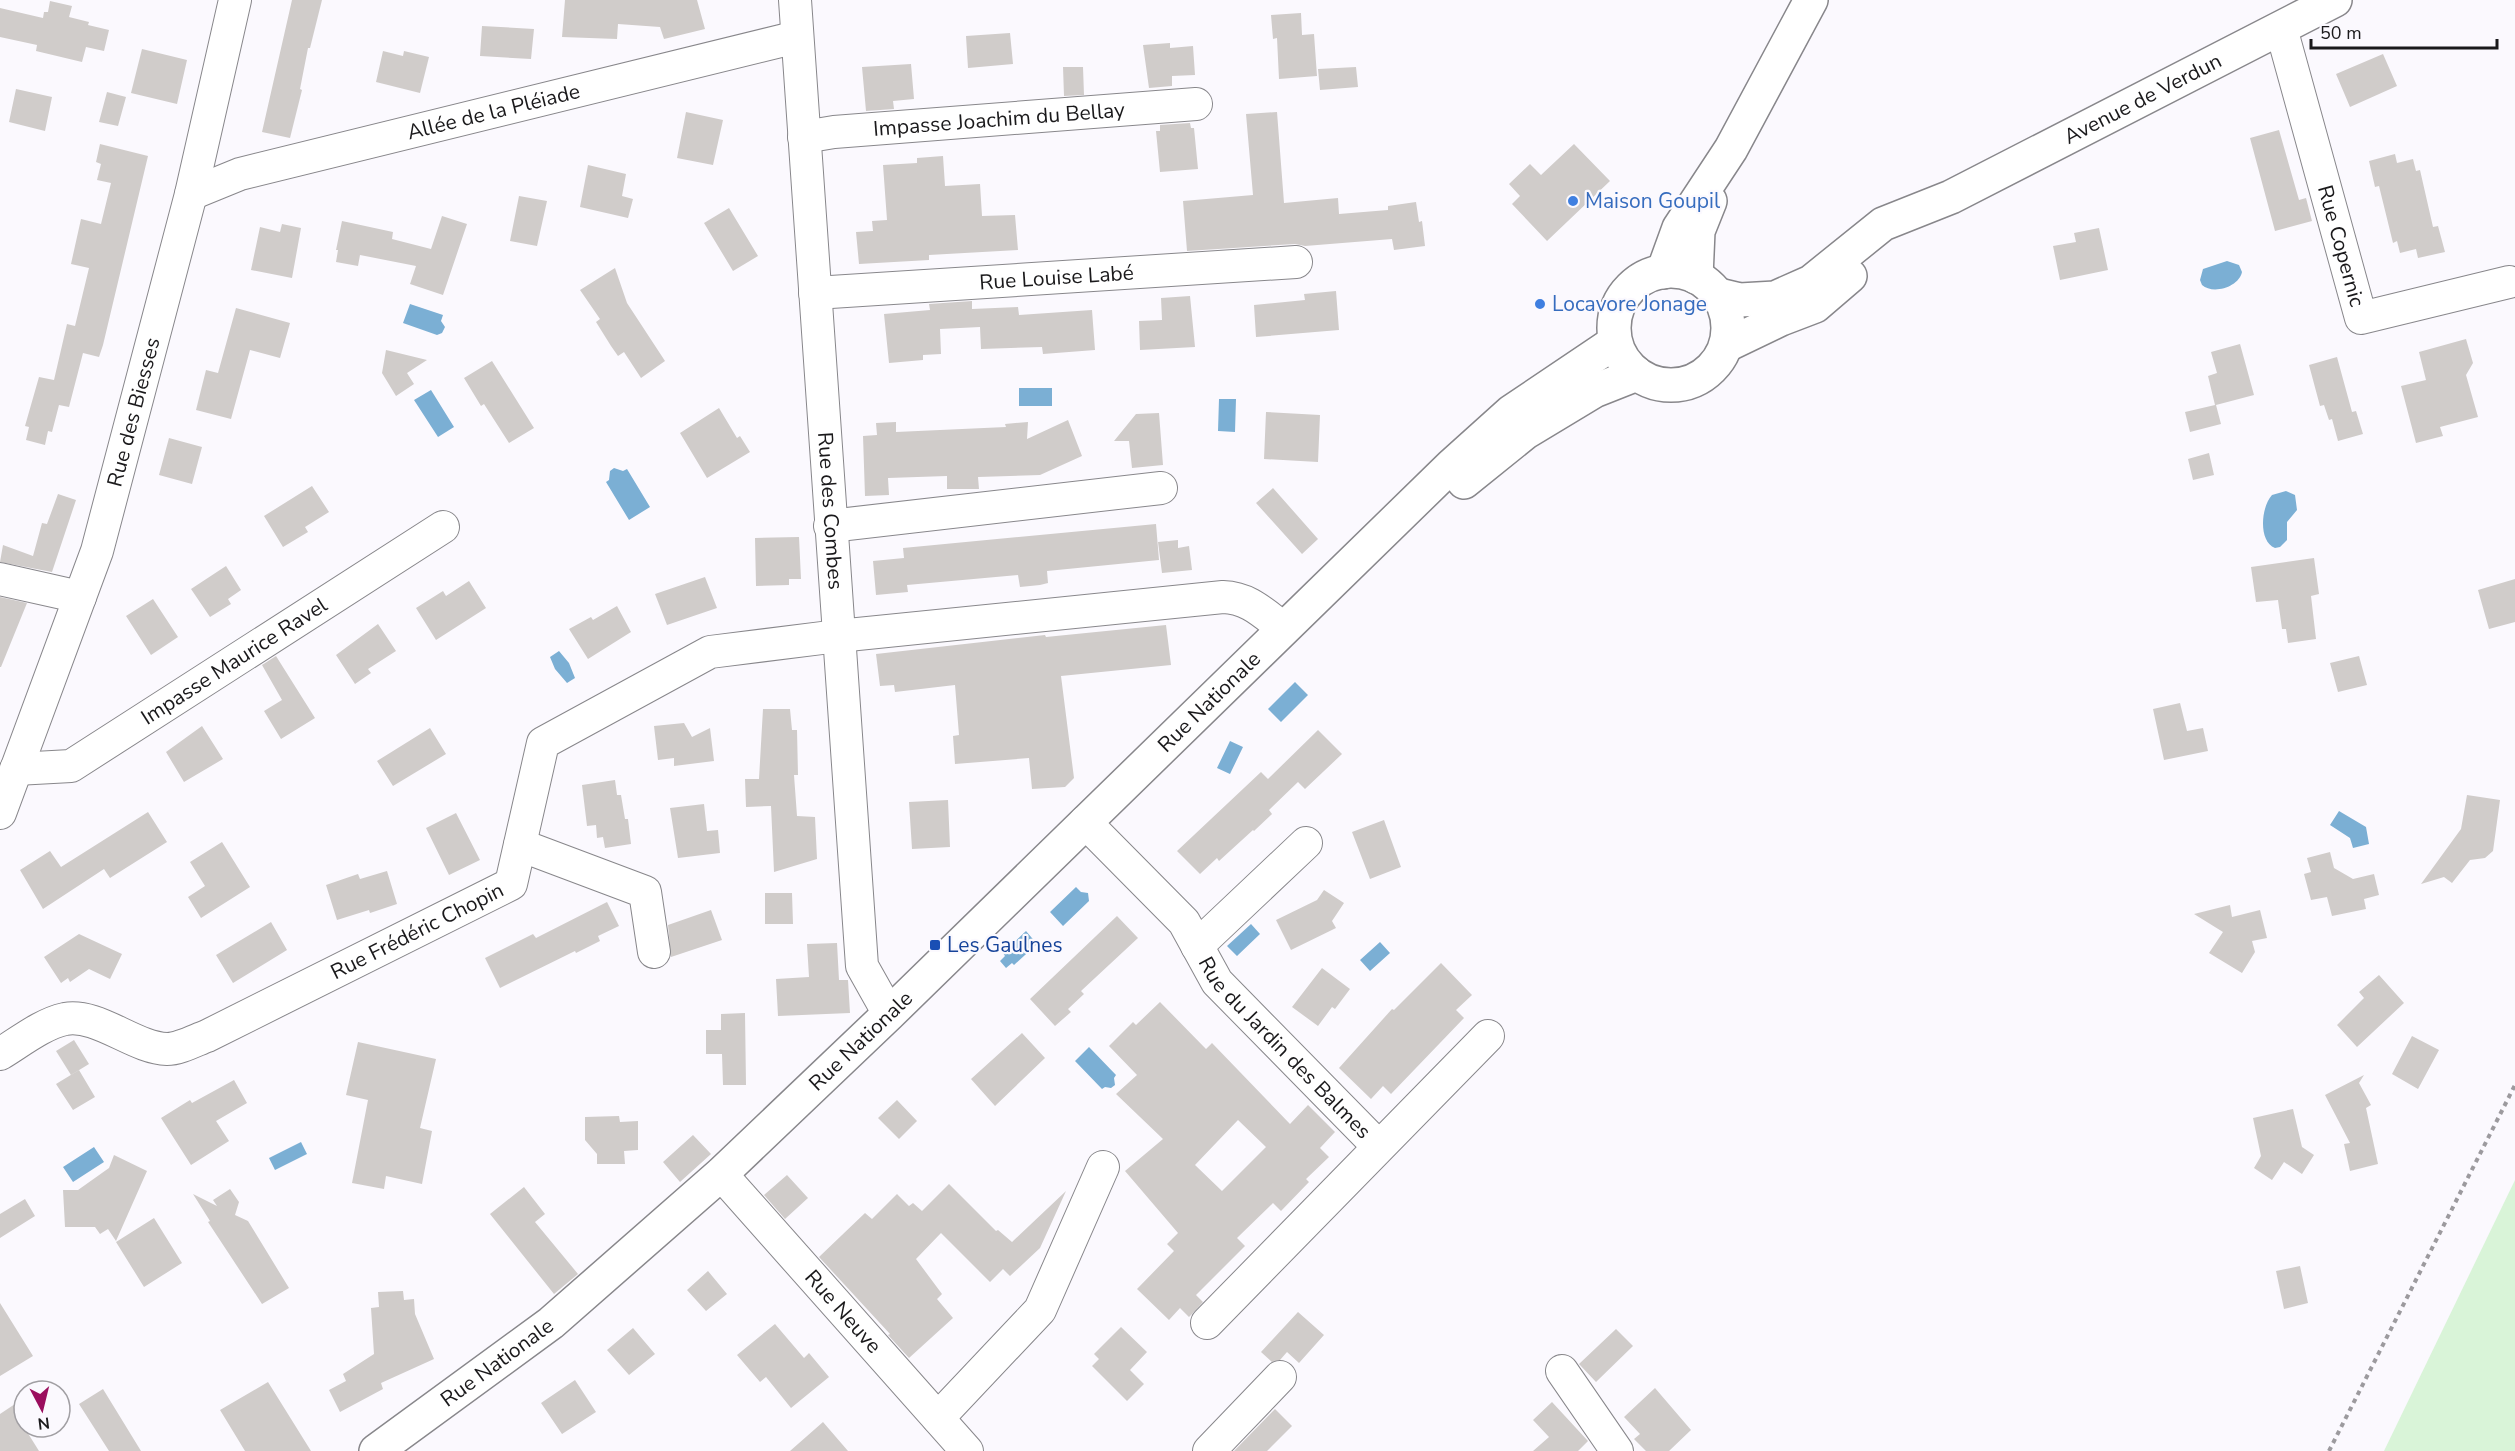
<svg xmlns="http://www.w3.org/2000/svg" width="2515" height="1451" font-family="'Nunito Sans',sans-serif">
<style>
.green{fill:#d9f4d8}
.water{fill:#7bafd4}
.building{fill:#d0ccca;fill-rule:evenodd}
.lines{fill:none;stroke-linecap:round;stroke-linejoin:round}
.minor-casing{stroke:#88878b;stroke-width:34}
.major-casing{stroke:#88878b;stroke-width:36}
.path{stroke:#9c9a9e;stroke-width:4;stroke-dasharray:4.5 4.5;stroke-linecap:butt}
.minor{stroke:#fff;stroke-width:32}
.major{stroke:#fff;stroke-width:33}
.shop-dot{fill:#3f7fe0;stroke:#fbf9fe;stroke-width:2}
.transit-dot{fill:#1a4fb4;stroke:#fbf9fe;stroke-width:2}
.labels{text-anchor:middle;stroke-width:4.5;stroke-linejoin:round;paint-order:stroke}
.street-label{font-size:21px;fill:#1a191b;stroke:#fbf9fe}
.shop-label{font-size:21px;fill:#366cbe;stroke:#fbf9fe;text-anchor:start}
.transit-label{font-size:21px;fill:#164399;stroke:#fbf9fe;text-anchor:start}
</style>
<rect width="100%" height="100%" fill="#fbf9fe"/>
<path class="green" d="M2515 1180V1451H2384Z"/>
<path class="water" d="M2227 261 2239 265 2242 272C2239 287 2213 295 2202 285L2200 280 2203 269Z
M410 304 443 315 441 321 445 327 442 333 437 335 403 323Z
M1019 388H1052V406H1019Z
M431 390 454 427 438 437 414 400Z
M1219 399H1236L1235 432 1218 431Z
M614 468 623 471 627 469 650 507 629 520 606 482 609 480 610 471Z
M2286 491 2295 495 2297 510 2287 522V540L2280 547 2275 548C2258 541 2261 507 2272 495Z
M559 651 569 663 575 678 567 683 555 669 550 657Z
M1295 682 1308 695 1281 722 1268 709Z
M1230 741 1243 747 1230 774 1217 768Z
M2339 811 2366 827 2369 844 2353 848 2350 838 2330 825Z
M1076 887 1081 892 1088 893 1089 901 1063 926 1050 912Z
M1251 924 1260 934 1237 956 1227 946Z
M1026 931 1037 944 1014 965 1012 963 1006 968 1000 961 1005 956 1003 953Z
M1380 942 1390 953 1370 971 1360 960Z
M1089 1047 1116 1075 1114 1078 1115 1085 1111 1088 1105 1087 1102 1089 1075 1061Z
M301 1142 307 1154 275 1170 269 1158Z
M94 1147 104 1162 73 1182 63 1167Z"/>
<path class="building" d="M292 0H322L310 48H308L300 89 302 90 290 138 262 132Z
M565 0H697L705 29 664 39 660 27 618 24 617 39 562 37Z
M50 1 72 6 69 17 89 22 88 25 109 30 104 51 86 47 82 62 36 51 37 45 0 37V8L43 18 44 12H48Z
M1301 13 1302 35 1314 34 1317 76 1279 79 1277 38 1273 39 1271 15Z
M482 26 534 29 531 59 480 56Z
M1010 33 1013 64 968 68 966 36Z
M1170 43V48L1193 46 1195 75 1172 76V86L1149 88 1143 45Z
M142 49 187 60 177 104 131 93Z
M383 51 403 56 404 51 429 57 420 93 376 82Z
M2383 54 2397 86 2350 107 2336 74Z
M911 64 914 99 893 101 894 109 866 111 862 67Z
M1063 67H1083L1084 95 1064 96Z
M1356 67 1358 87 1320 90 1318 69Z
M16 89 52 97 45 131 9 122Z
M107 92 126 97 118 126 99 122Z
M686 112 723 120 713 165 677 158Z
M1277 112 1284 203 1338 198 1339 214 1388 210V206L1416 202 1419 222 1422 221 1425 246 1394 250 1392 239 1305 246 1295 244 1187 251 1183 201 1253 195 1246 114Z
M1190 123 1191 128H1194L1198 169 1160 172 1156 131H1160V125Z
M2279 130 2299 200 2306 198 2312 221 2275 231 2250 138Z
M100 144 148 156 103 345 99 357 83 353 69 407 59 405 52 432 48 431 45 445 26 440 29 427 25 426 39 377 54 380 67 324 75 326 89 268 71 264 81 219 101 224 111 183 97 180 101 164 96 162Z
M1574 144 1610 181 1547 241 1512 204 1520 196 1509 184 1530 164 1541 175Z
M2395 154 2397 163 2413 159 2416 171 2420 170 2433 227 2438 226 2445 252 2418 258 2416 249 2400 253 2397 241 2393 243 2379 186 2375 187 2369 161Z
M943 156 945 186 980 184 982 216 1015 215 1018 250 929 255V260L859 264 856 232 873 231 872 221 887 220 883 165 917 163V158Z
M588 165 626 174 622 196 633 199 628 218 580 207Z
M519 196 547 201 537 246 510 241Z
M729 208 758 256 733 271 704 223Z
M442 216 467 224 443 295 410 284 416 266 360 255 358 266 336 262 338 250H336L342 221 393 232 392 239 431 249Z
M282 224 301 228 292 278 251 270 260 227 280 232Z
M2099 228 2108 270 2060 280 2053 246 2076 242 2074 233Z
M615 268 627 303 665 361 641 378 624 352 618 356 611 346 596 322 600 319 580 290Z
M1336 291 1339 330 1256 337 1254 305 1305 300 1304 294Z
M1190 296 1195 347 1140 350 1139 321 1162 320 1161 298Z
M972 301V309L1018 307 1019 315 1092 310 1095 350 1043 354 1042 347 981 349 980 327 940 329 941 354 923 355V360L889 363 884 314 930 310 929 304Z
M236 308 290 323 280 358 250 350 231 419 196 410 206 370 218 373Z
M2466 339 2473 363 2466 375 2478 417 2440 427 2443 436 2416 443 2401 386 2426 380 2419 352Z
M2240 344 2254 395 2216 405 2221 424 2190 432 2185 412 2215 405 2208 376 2217 373 2211 352Z
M386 350 427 360 407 373 414 384 396 396 382 373Z
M2337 357 2352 412 2356 411 2363 434 2338 441 2332 419 2329 420 2324 405 2320 406 2309 365Z
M492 361 534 428 509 443 484 404 481 406 464 378Z
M719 408 737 438 740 436 750 452 707 478 680 433Z
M1266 412 1320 415 1318 462 1264 459Z
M1159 413 1163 465 1132 468 1129 441H1114L1136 414Z
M1068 420 1082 456 1040 475 978 477 979 489H947V476L888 478 889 495 865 496 863 436 877 435 876 423 896 422V432L1006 427 1005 424 1028 422 1027 439Z
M169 438 202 447 192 484 159 475Z
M2209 453 2214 475 2193 480 2188 459Z
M312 486 329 512 305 527 308 532 283 547 264 516Z
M1273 488 1318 539 1302 554 1256 503Z
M58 494 76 500 52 572 0 562 3 545 33 556 42 523 47 524Z
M1156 524 1159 560 1047 571 1048 583 1040 585 1020 587 1018 575 907 585 908 592 876 595 873 561 904 558 903 548Z
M799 537 801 579H789V585L756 586 755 538Z
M1178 540V548L1189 546 1192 570 1162 573 1158 542Z
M2314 558 2319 594 2311 596 2316 639 2288 643 2286 629H2282L2278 600 2256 602 2251 567Z
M226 566 241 590 228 599 231 604 210 617 191 589Z
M705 577 717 608 667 625 655 594Z
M2515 579V622L2489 629 2478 590Z
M469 581 486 608 436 640 416 608 443 591 446 596Z
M0 597 27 603 1 667H0Z
M153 599 178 637 151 655 126 616Z
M617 606 631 632 588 659 569 629 591 617 593 620Z
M378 624 396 651 368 669 371 673 355 684 336 655Z
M1166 625 1171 665 1061 676 1074 778 1065 787 1032 789 1029 758 955 764 953 736 959 735 955 685 895 692 894 685 880 686 876 654 1045 635 1046 637Z
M276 656 315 718 281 739 264 711 282 700 262 665Z
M2359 656 2367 685 2338 692 2330 663Z
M2180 703 2187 731 2203 728 2208 751 2164 760 2153 709Z
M763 709H790L792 730H797L798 775H794L797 816 815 817 817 859 774 872 771 806 746 807 745 779H759Z
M684 723 692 737 710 728 714 761 674 766V758L658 760 654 726Z
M202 726 223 759 184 782 166 752Z
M430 728 446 754 393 786 377 761Z
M1318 730 1342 754 1305 789 1298 782 1269 810 1272 814 1254 831 1253 830 1219 861 1217 858 1200 874 1177 851 1261 772 1268 779Z
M615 780 617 795H621L625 819H628L631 844 605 848 603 837 597 838 596 825 587 826 582 785Z
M2467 795 2500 800 2493 851 2485 858 2470 860 2452 883 2444 877 2421 884 2461 829Z
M948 800 950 847 912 849 909 802Z
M704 804 707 831 718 830 720 853 678 858 670 808Z
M148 812 167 842 110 878 104 869 43 909 20 870 50 851 61 867Z
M456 813 480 860 449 875 426 828Z
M1384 820 1401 867 1370 879 1352 832Z
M222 842 250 887 201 918 188 897 205 886 190 862Z
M2330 852 2334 868 2353 879 2374 874 2379 895 2364 899 2366 909 2332 916 2327 897 2311 900 2304 874 2311 872 2307 858Z
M387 871 397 904 370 913 369 910 337 920 326 885 358 874 360 879Z
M1324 890 1344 903 1332 921 1336 928 1291 950 1276 920 1317 900Z
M765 893H792L793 924H765Z
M607 902 619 926 598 936 600 941 576 953 575 951 500 988 485 958 533 934 536 938Z
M2230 905 2232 917 2260 910 2267 938 2252 941 2255 952 2242 973 2209 953 2223 932 2194 914Z
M711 910 722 940 671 957 668 925Z
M1117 916 1138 938 1081 991 1084 994 1068 1009 1071 1012 1055 1026 1030 999Z
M271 922 287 950 233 983 216 955Z
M79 934 122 954 110 979 89 969 70 982 68 978 61 983 44 957Z
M837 943 839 980H848L850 1013 778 1016 776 979 809 977 807 944Z
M1441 963 1472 995 1456 1010 1464 1018 1391 1094 1383 1086 1371 1099 1339 1068 1392 1009 1394 1010Z
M1322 968 1350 989 1335 1009 1332 1007 1318 1026 1292 1007Z
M2379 975 2404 1003 2357 1047 2337 1025 2364 998 2359 992Z
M1160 1002 1206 1049 1212 1043 1290 1124 1308 1105 1335 1132 1320 1148 1329 1157 1306 1179 1309 1182 1281 1211 1273 1203 1237 1238 1245 1246 1196 1295 1203 1302 1191 1315 1189 1317 1180 1308 1169 1320 1137 1289 1174 1251 1167 1244 1178 1233 1125 1171 1163 1139 1116 1094 1137 1075 1109 1046 1133 1022 1136 1025ZM1238 1120 1266 1147 1222 1191 1195 1165Z
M745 1013 746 1085H723L722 1054H706V1030H721V1014Z
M1022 1033 1045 1058 995 1106 971 1079Z
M2412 1036 2439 1050 2418 1089 2392 1074Z
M74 1040 89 1064 71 1075 56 1051Z
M358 1042 436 1059 420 1128 432 1131 422 1184 386 1176 384 1189 352 1183 368 1100 346 1095Z
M79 1070 95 1097 73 1110 56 1084Z
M2364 1075 2359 1083 2371 1105 2366 1108 2378 1164 2350 1171 2344 1144 2350 1143 2325 1095Z
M234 1080 247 1103 216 1121 229 1141 191 1165 161 1118 190 1100 192 1103Z
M897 1100 917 1121 899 1139 878 1118Z
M2293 1109 2302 1147 2314 1155 2302 1174 2284 1162 2272 1180 2254 1168 2261 1156 2253 1118Z
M619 1116 620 1122 638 1121V1150L624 1151 625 1164H597V1154L585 1140V1117Z
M693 1135 711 1154 680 1182 663 1162Z
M114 1155 147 1171 116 1241 108 1229 100 1234 95 1227H65L63 1190H78L109 1168Z
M787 1175 808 1198 785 1219 764 1195Z
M949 1184 996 1231 998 1230 1012 1242 1066 1191 1040 1248 1010 1276 1003 1269 990 1282 941 1233 916 1259 942 1294 937 1299 953 1318 909 1358 888 1335 890 1334 819 1257 865 1213 872 1219 897 1194 909 1206 913 1203 922 1211Z
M524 1187 545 1214 535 1222 578 1274 554 1294 490 1214Z
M230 1189 239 1202 235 1215 248 1221 289 1288 262 1304 208 1222 210 1221 193 1194 217 1206 213 1200Z
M25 1199 35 1216 0 1238V1214Z
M154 1218 182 1263 144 1287 116 1242Z
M2300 1266 2308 1303 2284 1309 2276 1271Z
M708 1271 727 1294 706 1311 687 1290Z
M403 1291 404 1300 414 1299 415 1314 434 1359 381 1383 383 1389 340 1412 329 1390 346 1381 343 1374 374 1354 371 1308 379 1307 378 1292Z
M0 1303 33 1356 0 1376Z
M1298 1312 1324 1335 1299 1363 1287 1352 1280 1360 1272 1362 1261 1352Z
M775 1324 804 1358 809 1353 829 1377 791 1408 766 1377 760 1382 737 1355Z
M1121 1327 1147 1352 1130 1370 1144 1384 1127 1401 1092 1366 1099 1359 1094 1354Z
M633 1328 655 1354 629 1375 607 1350Z
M1616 1329 1633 1346 1596 1382 1579 1364Z
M575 1380 596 1412 562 1434 541 1403Z
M268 1382 311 1451H245L220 1410Z
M1655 1388 1691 1430 1669 1451H1646L1634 1439 1640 1434 1624 1417Z
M103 1389 141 1451H109L79 1404Z
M24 1398V1427L39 1451H0V1414Z
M1552 1402 1588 1441 1578 1451H1533L1549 1437 1533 1420Z
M1275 1409 1292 1426 1267 1451H1234Z
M823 1422 848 1451H790Z"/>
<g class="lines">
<g class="minor-casing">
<g id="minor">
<path id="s1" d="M795 0 862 966 889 1014"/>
<path id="s2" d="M2281 28 2361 318 2509 282"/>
<path id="s3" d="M804 137 834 132 1196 104"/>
<path id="s4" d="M191 194 240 174 797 37"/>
<path id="s5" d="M815 293 1296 262"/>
<path d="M830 526 1161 488"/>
<path d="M0 579 80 597"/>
<path id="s6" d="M16 769 71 766 443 527"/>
<path id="s7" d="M0 813 97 551 191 194 235 0"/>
<path id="s8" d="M1085 822 1184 922 1217 982 1378 1146"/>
<path d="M520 845 645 892 654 952"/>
<path d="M1197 946 1306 843"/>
<path id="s9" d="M0 1054C20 1042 42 1024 65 1019 98 1013 134 1048 167 1049 179 1049 196 1040 207 1036L511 884 543 743 710 652 838 636 1223 597C1249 598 1263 613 1283 628"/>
<path id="s10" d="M721 1174 967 1451"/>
<path d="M1207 1323 1488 1036"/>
<path d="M1562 1371 1617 1451"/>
<path d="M938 1418 1040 1310 1103 1167"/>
<path d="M1209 1451 1280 1377"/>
</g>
</g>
<g class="major-casing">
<g id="major">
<circle cx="1671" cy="328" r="57"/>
<path d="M1663 272 1679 228 1731 149 1811 0"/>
<path d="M1696 277 1698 231 1710 201"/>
<path id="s11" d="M1719 295 1740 300 1775 298 1811 282 1883 224 1951 197 2335 0"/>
<path d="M1727 345 1781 319 1815 306 1850 276"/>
<path d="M1464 482 1526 432 1594 391 1637 374"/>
<path id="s12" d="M376 1451 551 1323 721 1174 889 1014 1451 466 1511 412 1615 342"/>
</g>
</g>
<path class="path" d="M2329 1451 2515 1085"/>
<use href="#minor" class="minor"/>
<use href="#major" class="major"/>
</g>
<g class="shop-dot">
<circle cx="1573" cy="201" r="6"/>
<circle cx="1540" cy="304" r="6"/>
</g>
<rect class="transit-dot" x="929" y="939" width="12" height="12" rx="3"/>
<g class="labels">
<g class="street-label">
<text dy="7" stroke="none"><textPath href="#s11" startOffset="477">Avenue de Verdun</textPath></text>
<text dy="7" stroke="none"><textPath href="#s4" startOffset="314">Allée de la Pléiade</textPath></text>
<text dy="7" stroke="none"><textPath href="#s3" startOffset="196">Impasse Joachim du Bellay</textPath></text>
<text dy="7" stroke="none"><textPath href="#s2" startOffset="226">Rue Copernic</textPath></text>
<text dy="7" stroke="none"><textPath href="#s5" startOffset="242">Rue Louise Labé</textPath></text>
<text dy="7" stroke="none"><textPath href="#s7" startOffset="423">Rue des Biesses</textPath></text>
<text dy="7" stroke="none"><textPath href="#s1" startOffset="512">Rue des Combes</textPath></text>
<text dy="7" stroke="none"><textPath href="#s6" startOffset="249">Impasse Maurice Ravel</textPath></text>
<text dy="7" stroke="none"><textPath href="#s12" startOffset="1122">Rue Nationale</textPath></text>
<text dy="7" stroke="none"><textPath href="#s9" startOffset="459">Rue Frédéric Chopin</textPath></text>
<text dy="7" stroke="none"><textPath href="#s12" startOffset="636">Rue Nationale</textPath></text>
<text dy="7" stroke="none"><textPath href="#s8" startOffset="303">Rue du Jardin des Balmes</textPath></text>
<text dy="7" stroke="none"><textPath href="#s10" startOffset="184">Rue Neuve</textPath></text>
<text dy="7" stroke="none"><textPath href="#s12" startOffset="150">Rue Nationale</textPath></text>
</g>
<g class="shop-label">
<text x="1585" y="208">Maison Goupil</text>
<text x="1552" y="311">Locavore Jonage</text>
</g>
<g class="transit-label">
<text x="947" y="952">Les Gaulnes</text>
</g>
</g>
<g transform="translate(42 1409) rotate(173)"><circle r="28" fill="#fbf9fe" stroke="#a19fa3" stroke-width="1.5"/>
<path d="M0-4.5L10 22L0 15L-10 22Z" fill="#9b0e5e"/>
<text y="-9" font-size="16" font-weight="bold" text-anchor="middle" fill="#1a191b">N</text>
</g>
<path d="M2311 39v9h186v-9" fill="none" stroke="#1a191b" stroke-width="3"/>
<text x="2320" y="39" font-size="18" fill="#1a191b" stroke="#fbf9fe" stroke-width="4.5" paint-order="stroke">50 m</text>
</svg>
